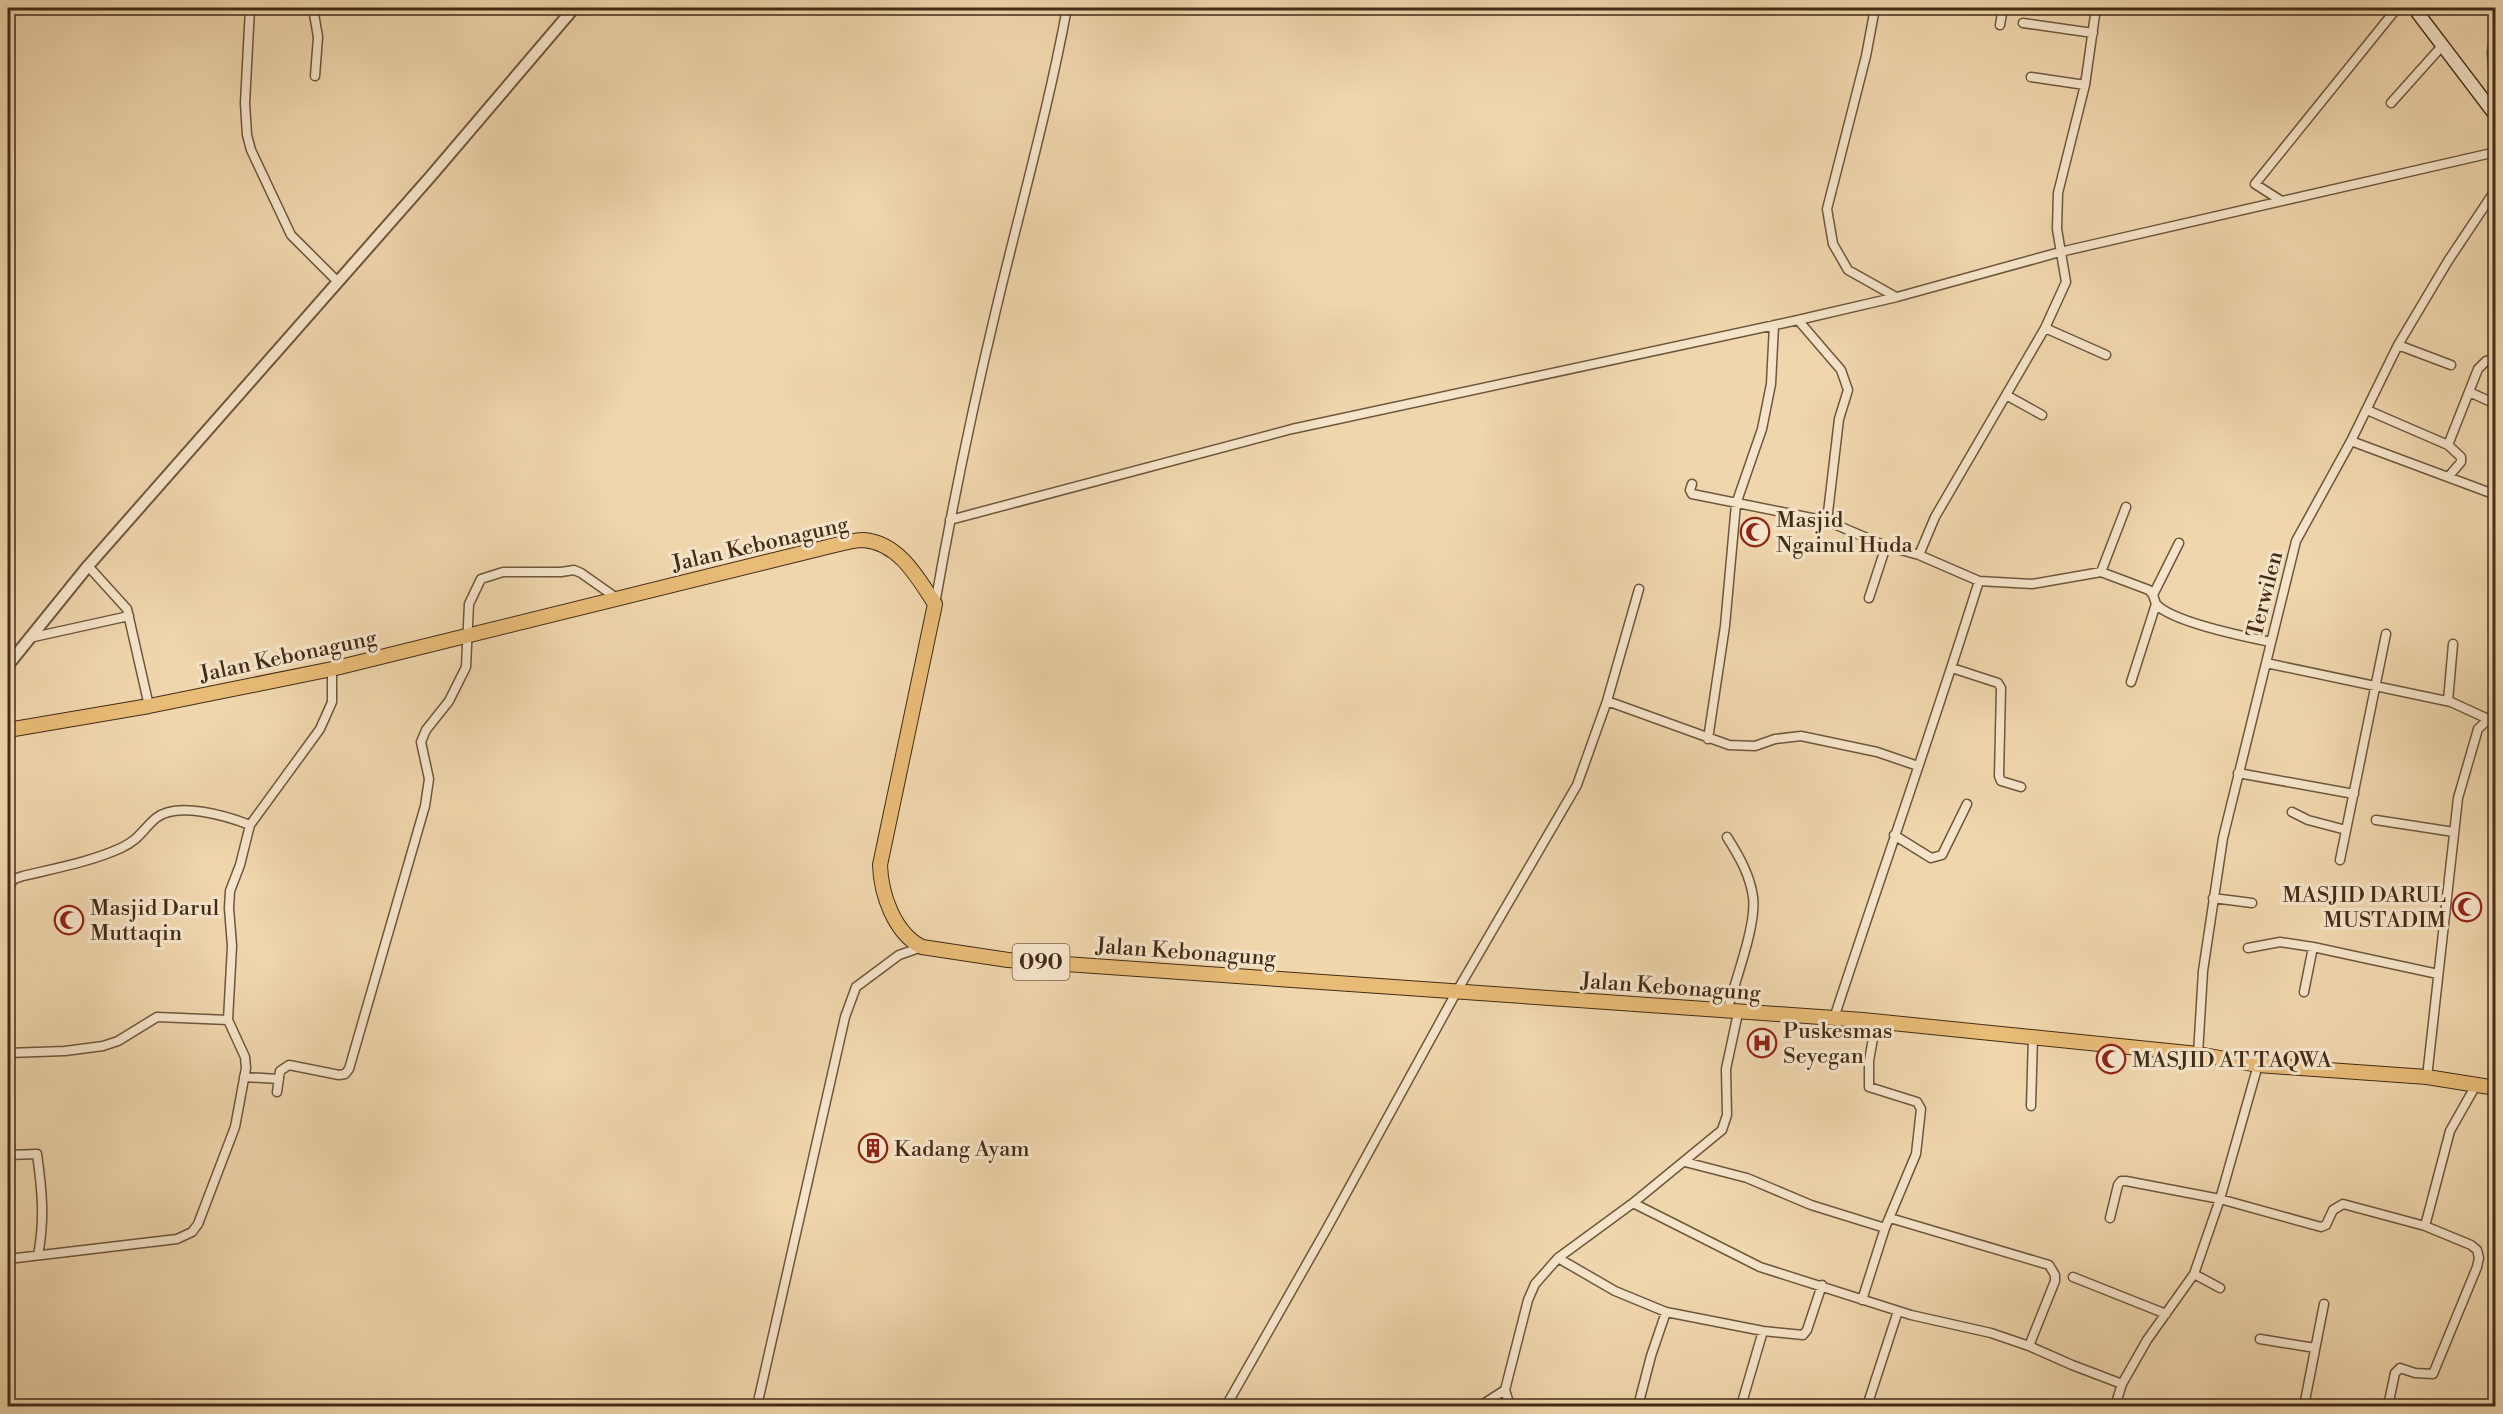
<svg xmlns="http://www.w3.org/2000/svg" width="2503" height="1414" font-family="'Libre Bodoni',serif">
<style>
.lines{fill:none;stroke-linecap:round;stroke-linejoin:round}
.minor-casing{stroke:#6e563c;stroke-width:11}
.tertiary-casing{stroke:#6e563c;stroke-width:14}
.secondary-casing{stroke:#422b17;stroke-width:15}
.primary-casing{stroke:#422b17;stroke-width:16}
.minor{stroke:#f5e4ca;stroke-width:8}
.tertiary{stroke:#f5e4ca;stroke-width:10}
.secondary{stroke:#f5e4ca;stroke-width:12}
.primary{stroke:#e8bb76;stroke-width:14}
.labels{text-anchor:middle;stroke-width:6;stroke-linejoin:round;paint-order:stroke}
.shield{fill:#f5e4ca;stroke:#78624d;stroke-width:1.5}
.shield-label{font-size:21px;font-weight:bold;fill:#422b17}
.poi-label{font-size:22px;fill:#422b17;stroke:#f5e4ca;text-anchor:start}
.street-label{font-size:22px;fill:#422b17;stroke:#f5e4ca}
</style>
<rect width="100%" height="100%" fill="#f0d6ad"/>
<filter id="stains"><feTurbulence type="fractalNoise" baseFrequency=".00333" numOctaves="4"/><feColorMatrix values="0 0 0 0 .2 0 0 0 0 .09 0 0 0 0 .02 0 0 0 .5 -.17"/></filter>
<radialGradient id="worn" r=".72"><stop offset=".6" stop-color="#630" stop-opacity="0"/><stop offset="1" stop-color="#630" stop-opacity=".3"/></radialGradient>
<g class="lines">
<g class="minor-casing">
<path id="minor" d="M250 8 245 103 247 135 251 150 291 235 338 282
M313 8 318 37 315 76
M1875 8 1866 56 1827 209 1833 244 1848 270 1896 297
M1577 10 1578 8
M2496 21 2492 53 2496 102
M2023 23 2093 33
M2000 25 2003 8
M2031 77 2085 85
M2391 103 2442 46
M2280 200 2255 184 2397 8
M1798 320 1841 370 1848 390 1839 419 1827 521 1886 546 1919 555
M2045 328 2106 355
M2398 345 2451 365
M2469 392 2496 404
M2006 395 2042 415
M2367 410 2448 445
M2351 441 2496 495
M2449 476 2461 462V457L2448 445 2478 369 2486 361 2496 358
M1692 484 1690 490 1692 494 1827 521
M950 520 1292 429 1798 320 1897 297 2060 252 2496 152
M88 566 127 609 149 706
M2101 572 2126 507
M1979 581 2032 584 2101 572 2149 590 2153 595 2156 604 2131 682
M2153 595 2179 543
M1869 598 1886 546
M935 604C952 507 972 410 995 314 1019 212 1048 111 1067 8
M2156 604C2172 622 2246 637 2271 642
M29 638 129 616
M2266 663 2451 702 2488 719
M1952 668 1998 683 2001 688 1999 776 2001 781 2021 787
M1607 701 1729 745 1755 746 1775 739 1801 736 1877 752 1918 766
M2448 701 2453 644
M1708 739 1725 626 1736 504 1762 429 1771 384 1774 325
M2238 773 2354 794
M2292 812 2308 820 2346 830
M2376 820 2454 832
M250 825 320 729 332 702V669
M1894 835 1931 858 1942 855 1967 804
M2340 860 2386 634
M8 888 14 879 23 876C56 868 90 862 121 848 140 839 142 830 156 818 177 801 227 816 250 825L240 865 230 891 229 908 232 946 228 1020 245 1057 246 1068 235 1127 198 1224 192 1232 177 1239 8 1259
M2213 898 2252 903
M2248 948 2280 942 2313 947 2438 974
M2304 992 2313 947
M1727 1012C1734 983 1757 925 1753 897 1750 875 1739 856 1727 837
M1834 1018C1882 872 1933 728 1979 581L1919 555 1935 517 2045 328 2066 282 2057 229 2058 193 2085 85 2096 8
M8 1053 65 1051 103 1046 118 1041 157 1017 228 1020
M2198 1054 2203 971 2223 838 2296 541 2351 441 2398 345 2448 261 2496 189
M244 1077 279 1079
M2427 1077 2458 798 2478 729 2496 712
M277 1092 280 1071 289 1065 339 1075 345 1074 349 1069 425 806 429 779 421 742 426 730 449 701 466 667 469 604 481 579 503 572H561L574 570 581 573 618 599
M2031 1106 2033 1036
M8 1155 37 1154C42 1189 45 1220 38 1255
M1685 1162 1747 1178 1811 1205 1885 1228
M1633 1203 1760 1267 1911 1315 1991 1333 2029 1346 2072 1365 2122 1384
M1890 1218 2049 1265 2055 1275V1281L2029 1346
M2110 1218 2118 1185 2121 1181H2126L2220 1199 2321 1227 2326 1225 2333 1210 2343 1204 2425 1226 2471 1245 2477 1250 2479 1258 2477 1267 2433 1374 2415 1373 2400 1368 2395 1373 2388 1406
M2425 1226 2450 1131 2476 1085
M1558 1258 1615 1291 1666 1312 1763 1331 1803 1335 1807 1330 1822 1285
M2194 1274 2220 1288
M2073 1277 2166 1314
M1862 1300 1885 1228 1916 1154 1921 1109 1917 1102 1869 1087V1061L1876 1021
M2260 1339 2315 1348
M1505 1390 1510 1406
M2116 1404 2125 1406
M757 1406 845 1017 856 987 899 955 922 947
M1226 1406 1326 1230 1457 991 1577 785 1607 701 1639 589
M1480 1406 1505 1390 1528 1300 1535 1284 1558 1258 1633 1203 1722 1130 1727 1115 1726 1069 1738 1013
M1638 1406 1651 1356 1666 1312
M1741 1406 1763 1331
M1867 1406 1898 1311
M2115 1406 2122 1384 2147 1340 2194 1274 2220 1199 2258 1065
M2304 1406 2324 1304"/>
</g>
<g class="tertiary-casing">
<path id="tertiary" d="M8 665 88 566 431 176 574 8"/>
</g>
<g class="secondary-casing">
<path id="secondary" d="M2414 8 2496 116"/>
</g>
<g class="primary-casing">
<path id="primary" d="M8 730 149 706 332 669 823 548C836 545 851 540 864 540 899 543 918 578 935 604L880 865C881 894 894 933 922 947L1008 960 1863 1020 2198 1054 2258 1065 2427 1077 2496 1088"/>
</g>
<use href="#minor" class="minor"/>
<use href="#tertiary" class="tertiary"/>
<use href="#secondary" class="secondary"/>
<use href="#primary" class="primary"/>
</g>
<defs>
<g id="mosque-ring" transform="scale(1.5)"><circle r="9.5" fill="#f5e4ca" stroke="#8f2418" stroke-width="1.5"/><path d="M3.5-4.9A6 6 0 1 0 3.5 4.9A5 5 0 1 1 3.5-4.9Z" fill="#8f2418"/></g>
<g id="hospital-ring" transform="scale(1.5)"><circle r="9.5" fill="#f5e4ca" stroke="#8f2418" stroke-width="1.5"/><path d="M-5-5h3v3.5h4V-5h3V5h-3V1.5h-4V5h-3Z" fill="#8f2418"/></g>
<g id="building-ring" transform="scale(1.5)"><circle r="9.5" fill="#f5e4ca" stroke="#8f2418" stroke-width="1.5"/><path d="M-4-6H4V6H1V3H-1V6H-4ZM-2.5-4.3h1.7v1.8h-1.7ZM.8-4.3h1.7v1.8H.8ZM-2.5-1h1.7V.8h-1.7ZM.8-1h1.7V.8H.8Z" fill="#8f2418"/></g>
</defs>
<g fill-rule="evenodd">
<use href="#mosque-ring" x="1755" y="532"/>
<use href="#mosque-ring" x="2467" y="907"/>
<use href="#mosque-ring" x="69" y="920"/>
<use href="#hospital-ring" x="1762" y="1043"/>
<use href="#mosque-ring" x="2111" y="1059"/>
<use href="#building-ring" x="873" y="1148"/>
</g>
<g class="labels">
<rect class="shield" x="1012.5" y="944" width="57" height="36" rx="4.5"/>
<g class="shield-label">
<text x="1041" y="969">090</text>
</g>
<g class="poi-label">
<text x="1776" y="527">Masjid<tspan x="1776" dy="25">Ngainul Huda</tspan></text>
<text x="2446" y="902" text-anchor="end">MASJID DARUL<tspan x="2446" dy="25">MUSTADIM</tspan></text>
<text x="90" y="915">Masjid Darul<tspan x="90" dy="25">Muttaqin</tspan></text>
<text x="1783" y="1038">Puskesmas<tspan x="1783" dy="25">Seyegan</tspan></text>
<text x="2132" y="1067">MASJID AT TAQWA</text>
<text x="894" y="1156">Kadang Ayam</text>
</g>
<g class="street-label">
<text transform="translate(760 543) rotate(-13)" y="8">Jalan Kebonagung</text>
<text transform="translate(2264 594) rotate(-76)" y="8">Terwilen</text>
<text transform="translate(288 655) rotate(-12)" y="8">Jalan Kebonagung</text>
<text transform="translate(1186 951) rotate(4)" y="8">Jalan Kebonagung</text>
<text transform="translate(1671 986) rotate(4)" y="8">Jalan Kebonagung</text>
</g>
</g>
<rect width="2503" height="1414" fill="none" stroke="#f0d6ad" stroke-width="30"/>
<rect x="9" y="9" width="2485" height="1396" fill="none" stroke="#422b17" stroke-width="3"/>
<rect x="15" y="15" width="2473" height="1384" fill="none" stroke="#422b17" stroke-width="1.5"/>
<rect width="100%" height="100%" filter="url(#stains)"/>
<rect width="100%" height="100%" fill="url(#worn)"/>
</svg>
